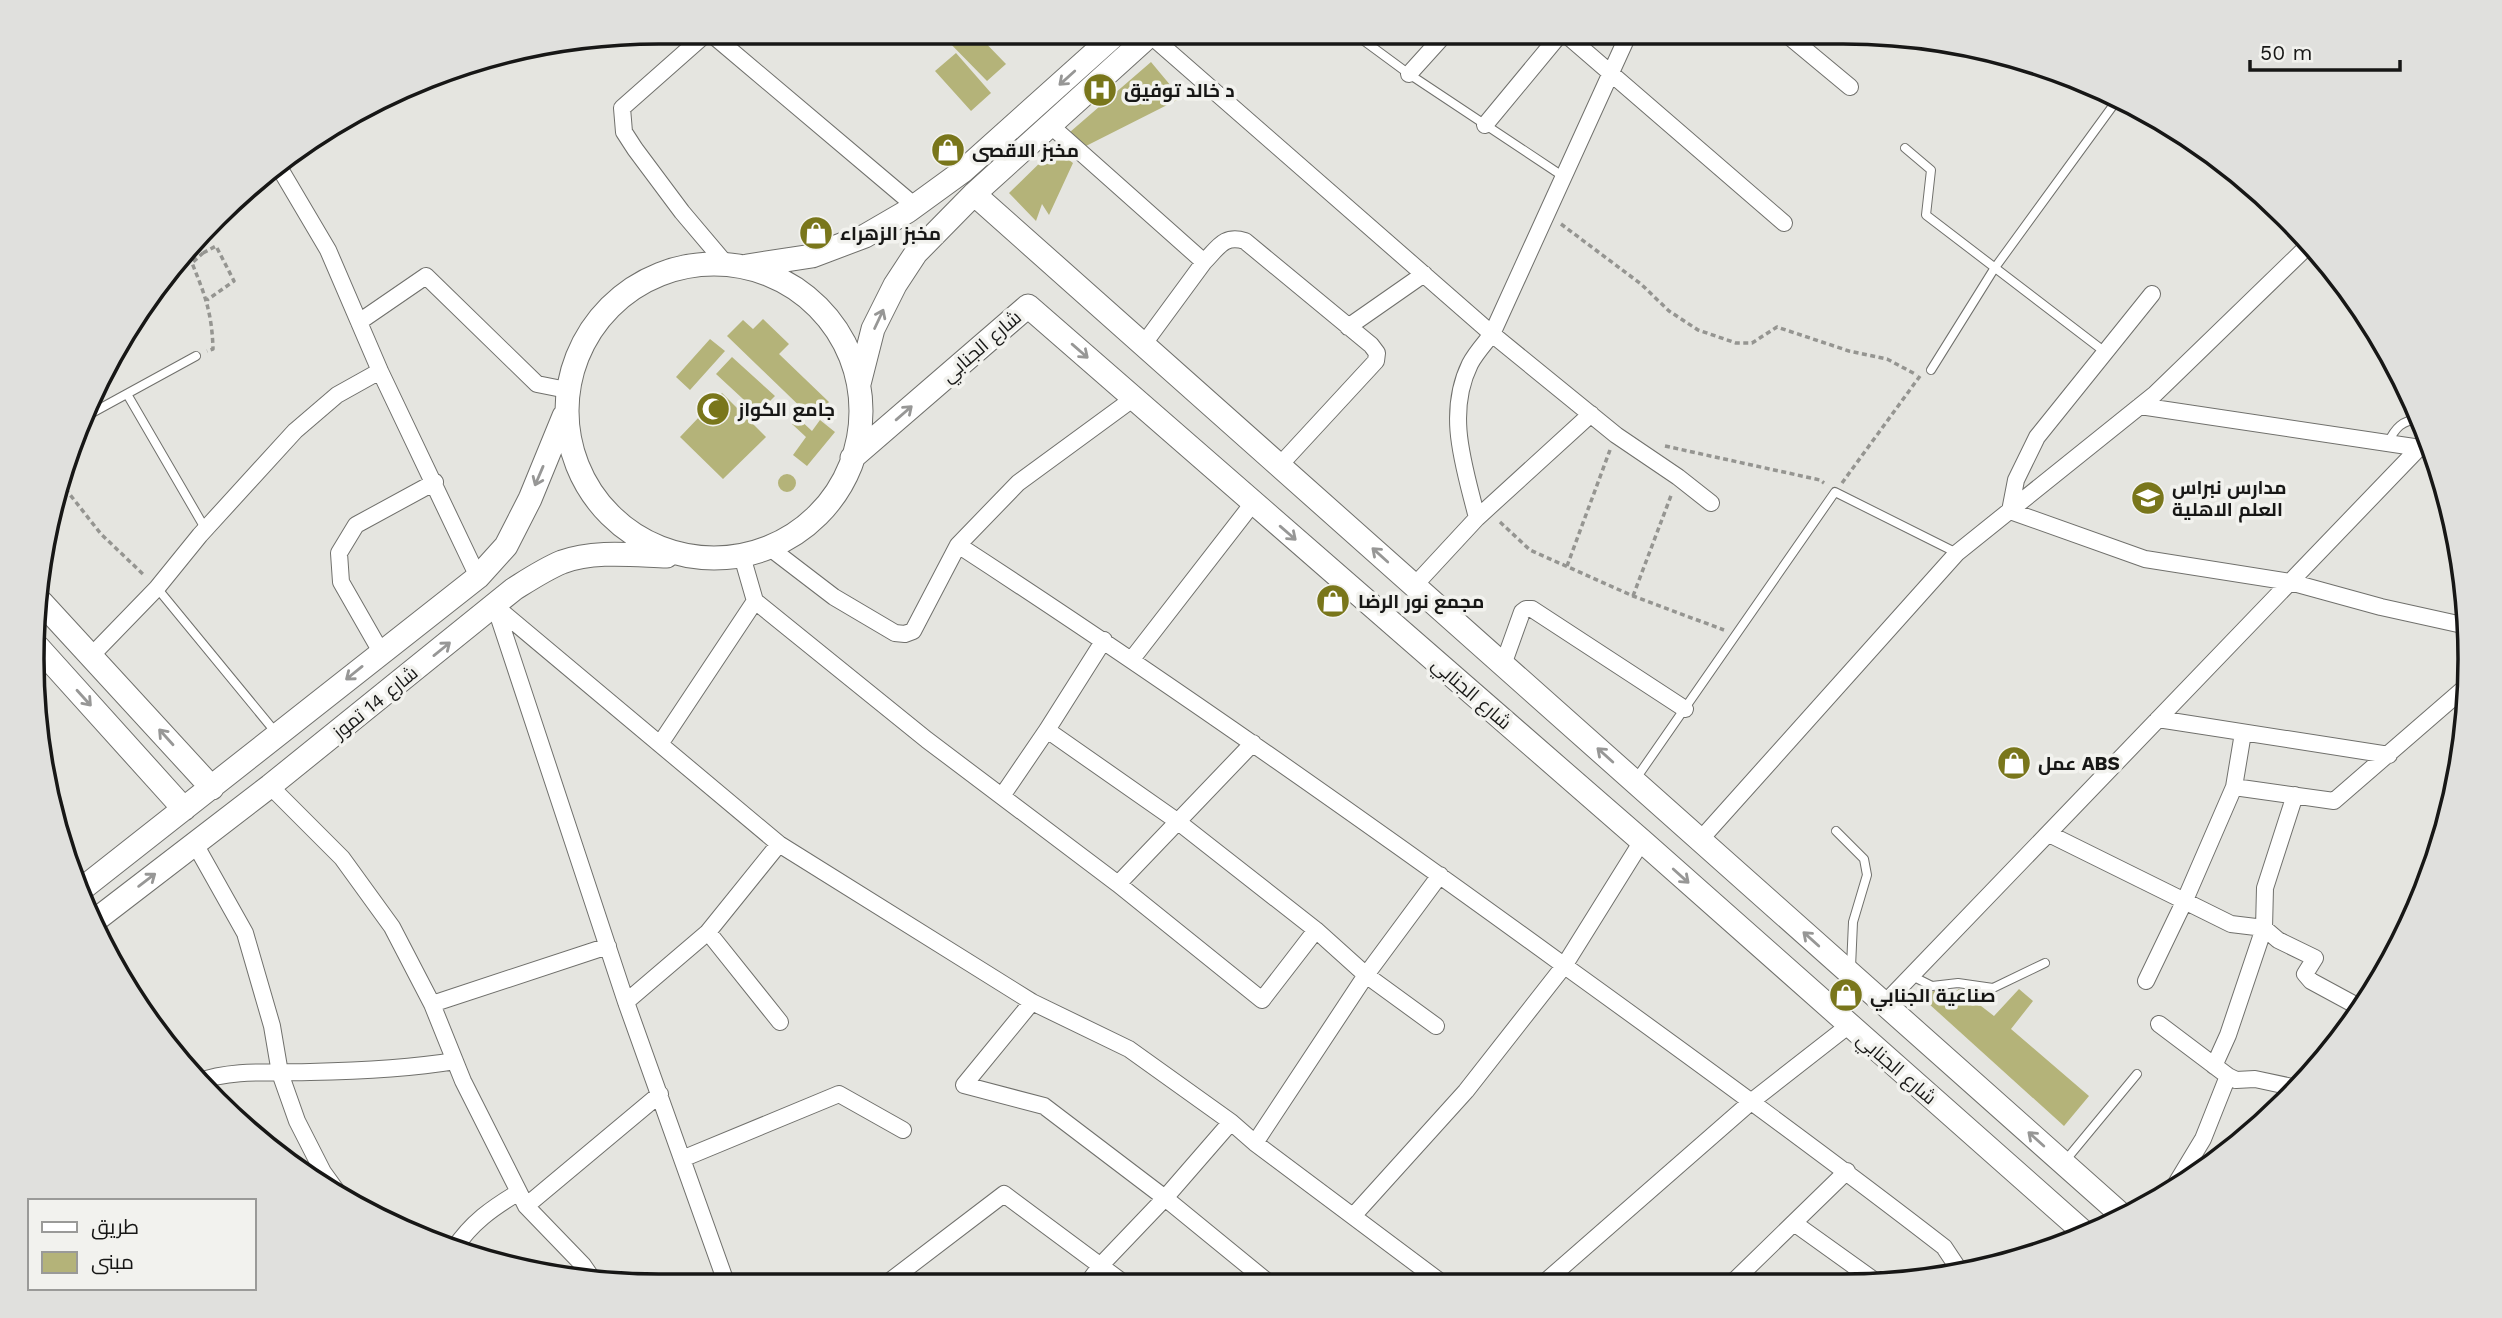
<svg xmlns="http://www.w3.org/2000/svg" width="2502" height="1318" font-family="'Work Sans',Cairo,sans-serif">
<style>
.building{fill:#b4b379}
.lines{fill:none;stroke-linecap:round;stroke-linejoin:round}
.lane-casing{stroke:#70706c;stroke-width:10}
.street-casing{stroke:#70706c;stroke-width:18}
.secondary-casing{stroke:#70706c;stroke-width:25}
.path{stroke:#959591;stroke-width:3.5;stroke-dasharray:5 3.5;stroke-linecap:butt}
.lane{stroke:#fff;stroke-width:8}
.street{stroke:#fff;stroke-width:16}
.secondary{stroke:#fff;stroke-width:23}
.oneway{stroke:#979796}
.labels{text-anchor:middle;stroke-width:7;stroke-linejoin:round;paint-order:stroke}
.poi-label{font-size:19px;font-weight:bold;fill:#171716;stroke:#f2f2ee;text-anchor:start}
.street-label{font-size:19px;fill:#171716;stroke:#f2f2ee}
.rim{fill:none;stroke:#171716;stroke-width:3.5}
</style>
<rect width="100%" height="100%" fill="#e5e5e0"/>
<path class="building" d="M939 32H975L1006 64 987 81Z
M956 53 991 93 971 111 935 71Z
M1151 62 1181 98 1084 147 1070 132Z
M1054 149 1073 163 1049 215 1042 204 1036 221 1009 193Z
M763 319 789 344 779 354 829 402 813 419 727 336 743 320 753 329Z
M710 339 725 351 690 390 676 377Z
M732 357 775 396 767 404 772 409 767 415 759 408 756 411 716 374Z
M722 393 766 437 723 479 680 437Z
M798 418 812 431 820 420 835 432 807 466 793 455 806 437 792 424Z
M778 483a9 9 0 1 1 18 0a9 9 0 1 1-18 0Z
M1959 989 1994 1016 2019 989 2033 1001 2011 1029 2089 1096 2064 1126 1918 994 1939 990 1948 997Z"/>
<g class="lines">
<g class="lane-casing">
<path id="lane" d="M1352 32 1409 74 1564 177
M1905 148 1931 170 1926 215 2105 352
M1931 370 1994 269 2120 96
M127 394 206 530
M90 414 196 356
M2388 443C2395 428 2402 420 2420 419
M157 588 277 734
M1635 780 1835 492 1957 553
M1836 831 1864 859 1867 875 1853 922 1851 967
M1912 976 1932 986 1958 983 1993 988 2045 963
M2065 1161 2137 1074"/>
</g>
<g class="street-casing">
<path id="street" d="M708 32 622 108 624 132 635 149 682 212 726 264
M709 32 915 206
M1563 32 1784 223
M1785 33 1850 87
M1150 35 1492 334 1616 435 1678 477 1711 503
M1409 74 1447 32
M1050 125 1204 262 1143 345
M1485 125 1562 32
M276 162 328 250 380 371 478 577
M1204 262C1218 248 1224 234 1245 241L1371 345 1377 353 1376 361 1279 466
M2152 294 2037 437 2016 480 2010 511 2145 559 2290 582 2381 607 2467 626
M359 322 426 276 537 384 567 390
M1348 327 1424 274
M2140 406 2434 450
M1477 518C1465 468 1445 415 1470 364 1475 354 1485 343 1492 334L1629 33
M958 545C1164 679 1364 820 1562 964 1691 1057 1819 1150 1944 1247L1956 1265V1273
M770 548 834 597 895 633 905 634 913 631 958 545 1018 483 1134 398
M742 556 755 601 927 740 1118 884 1262 1000 1316 930
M1414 586 1477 518 1591 414
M495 606 779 844 1032 1002 1129 1049 1231 1122 1255 1143 1442 1283
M495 606 626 1002 727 1285
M381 652 341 582 339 553 356 525 435 482
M92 655 157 588 200 535 295 431 337 395 380 371
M1132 659 1253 503
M1503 665 1522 612 1526 609H1532L1685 709
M2158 719 2389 755
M1047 730 1177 821 1316 930 1366 975 1436 1026
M660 744 755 601
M270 786 342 858 392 927 432 1004 463 1081 526 1206 583 1265 594 1281
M2234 787 2334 801 2469 684
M1002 796 1047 730 1104 640
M2049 834 2231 924 2264 928 2278 940 2315 958 2305 974 2311 981 2359 1007
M1700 840 1957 553 2155 394 2312 242
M195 844 245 933 272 1026 280 1073 297 1121 323 1172 341 1197
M1118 884 1253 743
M708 932 780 1022
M2146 981 2185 900 2234 787 2243 733
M626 1002 708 932 779 844
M1032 1002 964 1085 1044 1106 1165 1198 1269 1283
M432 1004 608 946
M1884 1004 2419 448
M2159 1024 2228 1076 2236 1080 2255 1079 2297 1088
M2214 1066 2228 1035 2264 928 2265 888 2295 795
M197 1082C233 1069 272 1073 310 1072 359 1071 406 1069 455 1061
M1255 1143 1366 975 1440 875
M682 1159 839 1094 903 1130
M2171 1192 2203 1139 2228 1076
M526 1206 660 1094
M1354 1215 1466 1091 1564 966 1642 841
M1794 1223 1875 1281
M454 1249C471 1223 492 1208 519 1192
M1545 1282 1752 1101 1848 1026
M1733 1282 1847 1171
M886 1284 1004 1194 1125 1284
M1087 1284 1101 1265 1165 1198 1231 1122"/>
</g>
<g class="secondary-casing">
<path id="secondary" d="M974 194 2124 1217
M567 411a147 147 0 1 1 294 0a147 147 0 1 1-294 0Z
M747 266 812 256 865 236 908 211 963 171 1118 32
M859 384 873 329 895 285 916 253 974 194 1153 32
M852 458 1028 306 1642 841 2088 1236
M42 603 212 788
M38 647 184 809
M78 892 478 577 506 546 530 499 564 416
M93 922 270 786 514 589C530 579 545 569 562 562 594 550 634 555 667 556"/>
</g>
<path class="path" d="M1561 224 1641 284 1669 311 1698 330 1736 343H1752L1777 327 1849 351 1887 359 1917 375
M199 245 203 253 192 263C205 295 212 313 213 349L207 351
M203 253 216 246 234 281 207 300
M1665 446 1820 480 1824 483
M60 482 101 534 145 576
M1842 483 1920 376
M1500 522 1530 550 1633 596 1724 630
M1567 566 1610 450
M1633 596 1672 493"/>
<use href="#lane" class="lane"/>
<use href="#street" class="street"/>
<use href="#secondary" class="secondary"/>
</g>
<defs><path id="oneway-shaft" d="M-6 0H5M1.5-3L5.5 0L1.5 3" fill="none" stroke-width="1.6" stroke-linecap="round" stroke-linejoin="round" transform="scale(1.75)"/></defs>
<g class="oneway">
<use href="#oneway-shaft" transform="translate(1067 78) rotate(138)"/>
<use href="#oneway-shaft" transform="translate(879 319) rotate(-65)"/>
<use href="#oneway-shaft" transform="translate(1080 351) rotate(41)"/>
<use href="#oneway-shaft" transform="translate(904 413) rotate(-41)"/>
<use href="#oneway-shaft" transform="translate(539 476) rotate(113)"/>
<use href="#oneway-shaft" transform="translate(1288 533) rotate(41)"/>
<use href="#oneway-shaft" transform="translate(1380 555) rotate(-138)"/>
<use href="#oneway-shaft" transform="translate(442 649) rotate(-39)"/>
<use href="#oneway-shaft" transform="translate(354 673) rotate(141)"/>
<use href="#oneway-shaft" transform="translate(84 698) rotate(48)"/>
<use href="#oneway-shaft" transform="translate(166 737) rotate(-132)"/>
<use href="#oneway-shaft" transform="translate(1605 755) rotate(-138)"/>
<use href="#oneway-shaft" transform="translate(1681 876) rotate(42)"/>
<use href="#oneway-shaft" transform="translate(147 880) rotate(-37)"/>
<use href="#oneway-shaft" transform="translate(1811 939) rotate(-138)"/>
<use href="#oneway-shaft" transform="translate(2036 1139) rotate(-138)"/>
</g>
<defs>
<g id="hospital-disc" transform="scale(1.75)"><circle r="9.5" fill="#79761b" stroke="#f2f2ee"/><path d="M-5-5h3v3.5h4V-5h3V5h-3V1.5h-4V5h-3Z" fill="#fff"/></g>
<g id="shop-disc" transform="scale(1.75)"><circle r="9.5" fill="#79761b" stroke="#f2f2ee"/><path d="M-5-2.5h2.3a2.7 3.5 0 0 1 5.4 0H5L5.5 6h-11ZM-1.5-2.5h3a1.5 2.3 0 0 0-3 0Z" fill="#fff"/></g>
<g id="mosque-disc" transform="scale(1.75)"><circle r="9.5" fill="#79761b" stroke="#f2f2ee"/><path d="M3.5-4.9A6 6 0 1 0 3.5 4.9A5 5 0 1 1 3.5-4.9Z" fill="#fff"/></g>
<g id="school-disc" transform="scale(1.75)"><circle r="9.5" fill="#79761b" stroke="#f2f2ee"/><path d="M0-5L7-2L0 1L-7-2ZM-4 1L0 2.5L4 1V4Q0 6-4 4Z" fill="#fff"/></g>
</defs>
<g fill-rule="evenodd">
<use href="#hospital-disc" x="1100" y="90"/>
<use href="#shop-disc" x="948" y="150"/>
<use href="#shop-disc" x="816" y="233"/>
<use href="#mosque-disc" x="713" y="409"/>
<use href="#school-disc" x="2148" y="498"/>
<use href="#shop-disc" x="1333" y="601"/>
<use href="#shop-disc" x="2014" y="763"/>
<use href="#shop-disc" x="1846" y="995"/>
</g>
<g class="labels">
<g class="poi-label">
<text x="1124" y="97">د خالد توفيق</text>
<text x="972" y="157">مخبز الاقصى</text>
<text x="840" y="240">مخبز الزهراء</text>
<text x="738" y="416">جامع الكواز</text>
<text x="2172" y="494">مدارس نبراس<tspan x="2172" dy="22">العلم الاهلية</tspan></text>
<text x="1358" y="608">مجمع نور الرضا</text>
<text x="2038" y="770">عمل ABS</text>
<text x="1870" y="1002">صناعية الجنابي</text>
</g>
<g class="street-label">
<text transform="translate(981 346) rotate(-41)" y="7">شارع الجنابي</text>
<text transform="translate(1472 693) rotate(41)" y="7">شارع الجنابي</text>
<text transform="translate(375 702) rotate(-39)" y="7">شارع 14 تموز</text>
<text transform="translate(1897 1068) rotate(41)" y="7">شارع الجنابي</text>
</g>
</g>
<path d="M0 0H2502V1318H0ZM659 44H1843A615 615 0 0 1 2458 659V659A615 615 0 0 1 1843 1274H659A615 615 0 0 1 44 659V659A615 615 0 0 1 659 44Z" fill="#e0e0dd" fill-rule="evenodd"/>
<path class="rim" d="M659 44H1843A615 615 0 0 1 2458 659V659A615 615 0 0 1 1843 1274H659A615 615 0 0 1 44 659V659A615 615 0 0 1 659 44Z"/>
<rect x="28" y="1199" width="228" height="91" fill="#f2f2ee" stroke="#9a9a98" stroke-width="2"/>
<rect x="42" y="1222" width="35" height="10" fill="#ffffff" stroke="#9a9a98" stroke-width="2"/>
<text x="91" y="1234" font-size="21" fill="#171716">طريق</text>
<rect x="42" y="1252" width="35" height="21" fill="#b4b379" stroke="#9a9a98" stroke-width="2"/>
<text x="91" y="1269" font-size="21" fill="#171716">مبنى</text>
<path d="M2250 60v10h150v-10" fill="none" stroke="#171716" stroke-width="3.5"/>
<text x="2260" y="60" font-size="21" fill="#171716" stroke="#f2f2ee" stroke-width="5" paint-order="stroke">50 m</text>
</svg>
